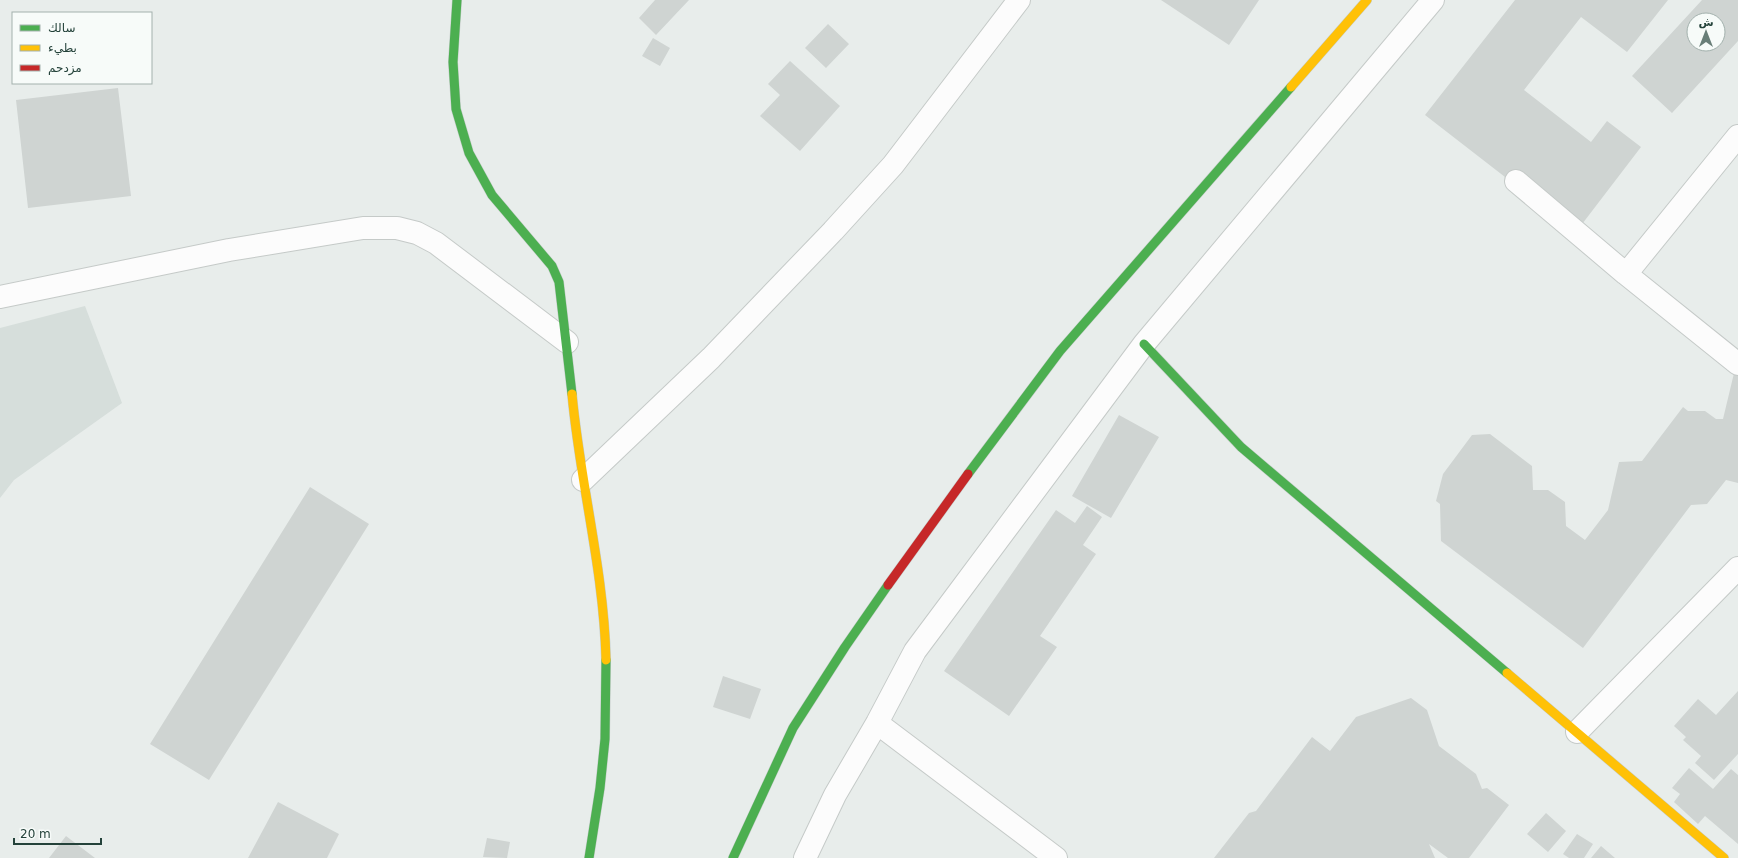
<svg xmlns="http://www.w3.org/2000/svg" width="1738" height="858" font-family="'DejaVu Sans',Vazirmatn,sans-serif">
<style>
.built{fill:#d6dedb}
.building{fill:#cfd4d2;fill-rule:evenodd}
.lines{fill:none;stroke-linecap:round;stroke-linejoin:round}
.street-casing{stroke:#c5cac8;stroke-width:24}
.fast-casing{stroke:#c3cbc8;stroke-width:10}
.slow-casing{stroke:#c3cbc8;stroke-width:10}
.jam-casing{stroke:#c3cbc8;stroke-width:10}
.street{stroke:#fcfcfc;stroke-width:22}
.fast{stroke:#4caf50;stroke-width:9}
.slow{stroke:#ffc107;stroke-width:9}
.jam{stroke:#c62828;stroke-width:9}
</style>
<rect width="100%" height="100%" fill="#e8edeb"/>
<path class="built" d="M85 306 122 403 14 480 0 498V328Z"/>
<path class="building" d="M655 0H689L656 35 639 18Z
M1161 0H1259L1229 45Z
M1515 0H1668L1627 52 1581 17 1524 90 1591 142 1607 121 1641 147 1576 232 1425 115Z
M1702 0H1738V41L1672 113 1632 76ZM1694 20H1718V44H1694Z
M828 24 849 44 826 68 805 48Z
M653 38 670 48 660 66 642 56Z
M790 61 840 106 800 151 760 116 780 95 768 84Z
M118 88 131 196 28 208 16 100Z
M1738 365V483L1726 480 1707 504 1691 505 1583 648 1441 541 1440 504 1436 501 1443 474 1472 435 1490 434 1532 466 1533 490H1548L1565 502 1566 526 1585 540 1608 510 1619 462 1642 461 1683 407 1688 411H1705L1716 419H1723L1735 369Z
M1119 415 1159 437 1111 518 1072 496Z
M310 487 369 524 209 780 150 744Z
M1087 506 1102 517 1083 545 1096 554 1040 636 1057 647 1009 716 944 671 1056 510 1075 523Z
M723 676 761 689 750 719 713 707Z
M1738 691V754L1714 780 1695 763 1701 756 1683 740 1686 737 1674 726 1698 699 1716 715Z
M1411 698 1427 710 1439 746 1476 774 1482 789 1487 788 1509 805 1469 858H1448L1429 844 1435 858H1214L1249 813 1256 811 1312 737 1330 751 1356 717Z
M1689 768 1713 789 1731 769 1738 775V844L1705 816 1698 824 1674 802 1680 794 1672 788Z
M278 802 339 834 327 858H248Z
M1546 813 1566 831 1548 852 1527 834Z
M1577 834 1593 844 1584 858H1569L1563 854Z
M66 836 95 858H49Z
M487 838 510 842 507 858 483 857Z
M1601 846 1615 858H1591Z"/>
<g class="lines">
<g class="street-casing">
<path id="street" d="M1516 181 1626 274 1738 364
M1626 274 1738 136
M0 297 229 250 363 228H397L417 233 436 243 567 342
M583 480 711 358 833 231 893 165 1019 0
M877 723 1056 858
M1577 732 1738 568
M805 858 835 795 877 723 915 651 1144 344 1433 0"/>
</g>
<g class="fast-casing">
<path id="fast" d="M457 0 453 62 456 109 469 153 492 195 552 266 559 282 572 394
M1144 344 1241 447 1507 673
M968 474 1060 351 1291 87
M589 858 600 788 605 739 606 660
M733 858 793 728 845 647 888 585"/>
</g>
<g class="slow-casing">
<path id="slow" d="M1291 87 1367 0
M572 394C580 483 604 570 606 660
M1507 673 1724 858"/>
</g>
<g class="jam-casing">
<path id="jam" d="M888 585 968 474"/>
</g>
<use href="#street" class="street"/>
<use href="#fast" class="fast"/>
<use href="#slow" class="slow"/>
<use href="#jam" class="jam"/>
</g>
<rect x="12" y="12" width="140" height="72" fill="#f7fbf9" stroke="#a3b1ad"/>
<rect x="20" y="25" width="20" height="6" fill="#4caf50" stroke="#a3b1ad"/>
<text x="48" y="32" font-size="12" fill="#24423a">سالك</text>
<rect x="20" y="45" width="20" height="6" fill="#ffc107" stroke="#a3b1ad"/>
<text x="48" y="52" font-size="12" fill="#24423a">بطيء</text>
<rect x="20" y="65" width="20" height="6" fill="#c62828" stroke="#a3b1ad"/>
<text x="48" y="72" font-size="12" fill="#24423a">مزدحم</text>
<g transform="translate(1706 32)"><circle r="19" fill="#f7fbf9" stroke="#a3b1ad"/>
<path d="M0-3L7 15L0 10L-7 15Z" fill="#697e78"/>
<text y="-6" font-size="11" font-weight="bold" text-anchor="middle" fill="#24423a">ش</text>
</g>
<path d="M14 838v6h87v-6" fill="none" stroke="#24423a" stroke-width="2"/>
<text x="20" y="838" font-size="12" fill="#24423a" stroke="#f7fbf9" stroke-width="3" paint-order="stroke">20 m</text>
</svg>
